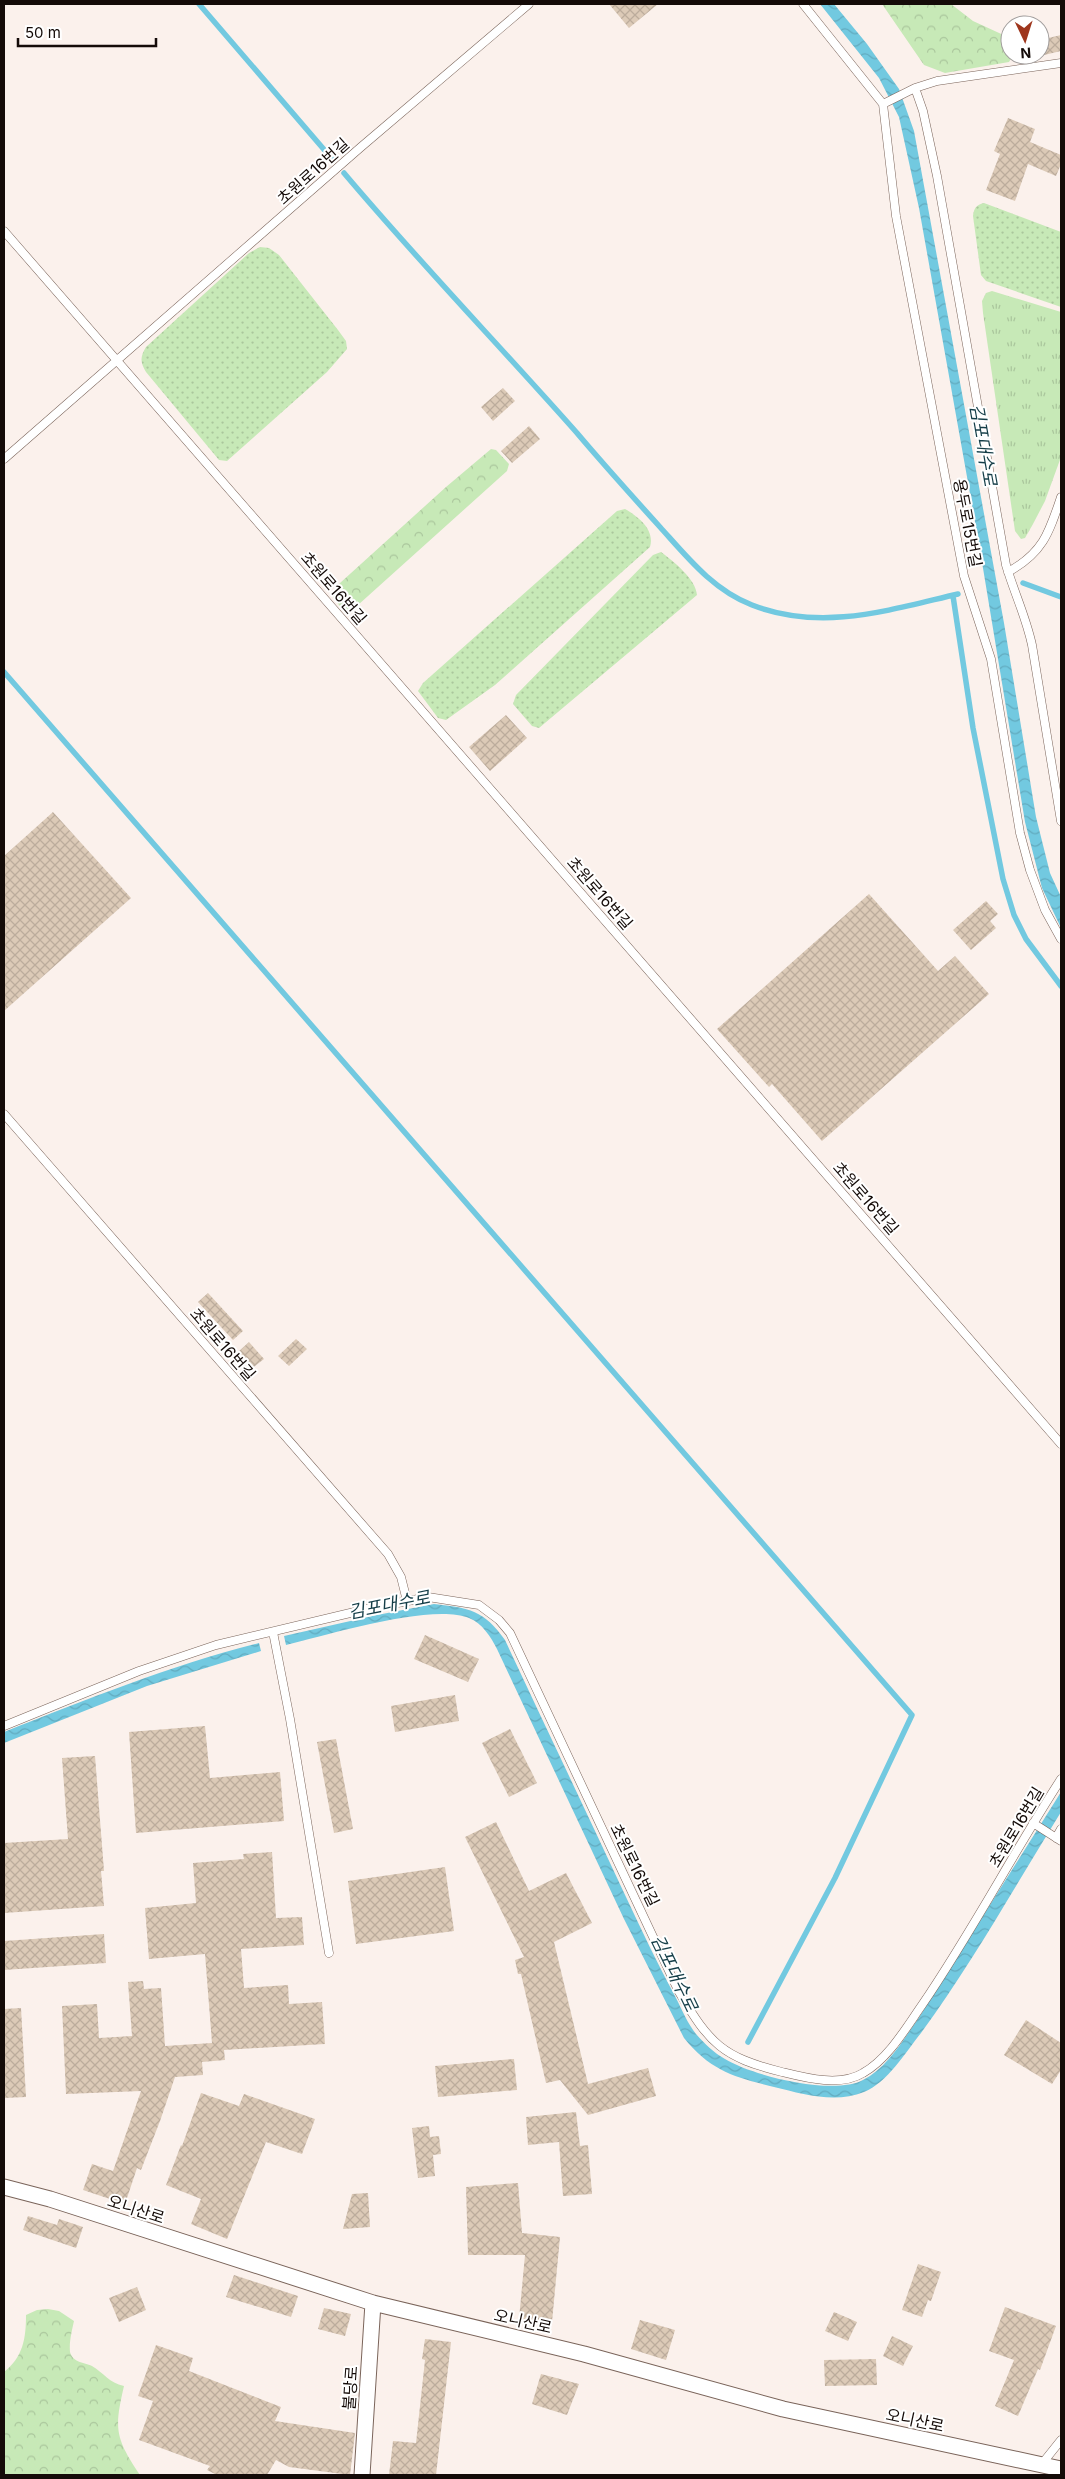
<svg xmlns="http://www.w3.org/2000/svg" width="1065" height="2479" font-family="Inter,'Noto Sans KR',sans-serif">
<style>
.grass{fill:url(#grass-tufts)}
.forest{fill:url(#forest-crowns)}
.garden{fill:url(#garden-dots)}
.water{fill:url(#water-waves)}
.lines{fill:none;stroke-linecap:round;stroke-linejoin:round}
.stream{stroke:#72c9e0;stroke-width:5.5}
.building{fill:url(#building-cross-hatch)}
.service-casing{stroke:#7a645a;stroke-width:9}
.minor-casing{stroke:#7a645a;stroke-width:17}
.service{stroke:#fff;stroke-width:8}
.minor{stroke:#fff;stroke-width:15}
.labels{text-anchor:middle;stroke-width:4;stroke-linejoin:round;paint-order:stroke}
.street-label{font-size:16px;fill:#140b08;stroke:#fff}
.water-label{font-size:18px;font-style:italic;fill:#153e48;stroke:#fff}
</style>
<defs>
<pattern id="grass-tufts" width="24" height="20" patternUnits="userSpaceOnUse" patternTransform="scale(1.25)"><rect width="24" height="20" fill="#c7e9b7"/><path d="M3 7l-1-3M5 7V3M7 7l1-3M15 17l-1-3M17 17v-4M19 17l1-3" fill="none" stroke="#aac69c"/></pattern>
<pattern id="forest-crowns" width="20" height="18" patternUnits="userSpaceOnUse" patternTransform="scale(1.25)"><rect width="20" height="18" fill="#c7e9b7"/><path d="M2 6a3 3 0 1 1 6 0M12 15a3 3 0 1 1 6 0" fill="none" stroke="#aac69c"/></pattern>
<pattern id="garden-dots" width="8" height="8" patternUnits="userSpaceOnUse" patternTransform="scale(1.25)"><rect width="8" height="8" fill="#c7e9b7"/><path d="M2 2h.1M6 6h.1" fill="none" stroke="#aac69c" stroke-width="1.8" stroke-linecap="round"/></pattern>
<pattern id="water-waves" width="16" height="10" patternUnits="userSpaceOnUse" patternTransform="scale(1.25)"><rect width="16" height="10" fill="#72c9e0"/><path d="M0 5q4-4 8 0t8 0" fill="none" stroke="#62abbf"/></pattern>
<pattern id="building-cross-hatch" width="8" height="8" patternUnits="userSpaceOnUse" patternTransform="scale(1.25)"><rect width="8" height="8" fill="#dccab7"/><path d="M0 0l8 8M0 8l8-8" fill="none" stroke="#bcac9c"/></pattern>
</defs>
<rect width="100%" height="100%" fill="#fbf1ec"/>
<path class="grass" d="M992 291 1061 312V457L1045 501 1033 524 1025 538 1021 539 1015 531 983 313 982 301 986 293Z"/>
<path class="forest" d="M882 4H951L973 21 1010 38V55H1013L1009 62 945 73 924 65Z
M491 449 496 450 509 464 507 471 358 605 350 611 343 610 332 596 340 583 446 487Z
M48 2309 59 2311 74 2321C72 2330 69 2342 70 2352 73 2363 84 2362 92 2366 104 2373 109 2383 124 2386 114 2429 115 2438 140 2475H4V2372C23 2357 26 2339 26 2315L37 2310Z"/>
<path class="garden" d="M984 203 1061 232V307L986 281 981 275 973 216C974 208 976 205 984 203Z
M260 247 269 248 279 255 338 330 346 341 347 349 327 372 227 461 219 460 146 372C140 362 140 357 146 347L249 253Z
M625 509C639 517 655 530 650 547L495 685 446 720 438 718 418 691 423 683 617 511Z
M661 552C673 561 696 579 697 595L539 728 532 726 513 704 516 695 653 555Z"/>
<path class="water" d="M820 4H834L867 44 899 89 914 131 1004 623 1036 817 1050 873 1061 897V928L1042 888 1025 822 979 544 919 208 899 117 879 78Z
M434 1604C469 1608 484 1610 505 1640 545 1726 586 1811 626 1897 642 1931 658 1965 676 1998 682 2010 688 2024 696 2034 705 2044 714 2053 725 2059 753 2076 833 2096 863 2080 887 2068 903 2040 918 2019L1061 1792V1812C1015 1886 973 1962 921 2033 905 2053 888 2082 864 2092 835 2104 803 2094 774 2087 734 2077 711 2071 684 2038L624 1919 497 1649C491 1637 482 1623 469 1618 431 1603 328 1635 286 1645L284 1636 377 1615Z
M259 1643 261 1651 147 1686 4 1743V1732C88 1699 171 1665 259 1643Z"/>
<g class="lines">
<path class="stream" d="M199 4 333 160
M344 173C419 262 500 346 577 433 604 465 632 496 660 527 687 557 713 590 752 605 822 632 889 610 958 594
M1023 583 1061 597
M953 596 973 728 1003 879 1014 915 1026 939 1061 986
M4 672 912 1715 835 1878 748 2042"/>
</g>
<path class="building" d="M609 4H658L629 28Z
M1061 35V51L1040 56V40Z
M1008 118 1035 129 1030 142 1061 155V164L1056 176 1028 164 1015 201 986 190 1000 154 994 151Z
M503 388 515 401 493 421 481 407Z
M529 426 540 439 512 463 501 451Z
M506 715 527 738 490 771 469 747Z
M53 812 131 898 4 1011V856Z
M869 894 938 971 955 956 989 994 822 1141 772 1084 769 1087 717 1029Z
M986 901 998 914 990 921 996 928 971 950 953 930Z
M208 1293 243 1331 233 1340 198 1302Z
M296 1339 307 1349 289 1366 278 1356Z
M249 1342 264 1359 251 1369 237 1353Z
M425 1635 479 1659 468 1682 414 1659Z
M455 1695 459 1721 395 1732 391 1706Z
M205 1726 210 1778 280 1772 284 1821 136 1833 129 1732Z
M510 1729 537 1783 509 1797 482 1743Z
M336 1739 353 1829 334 1833 317 1742Z
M95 1756 104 1871H101L104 1906 4 1913V1843L68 1839 62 1758Z
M496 1822 529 1891 566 1873 592 1923 554 1942 588 2084 648 2068 656 2096 588 2115 560 2080 546 2083 521 1974H518L515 1960 524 1957 465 1837Z
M272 1852 276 1918 302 1917 304 1945 241 1949 244 1988 288 1985 289 2004 322 2002 325 2044 224 2050 225 2060 202 2062 203 2075 175 2077 160 2121 141 2170 137 2168 125 2204 83 2190 92 2164 113 2171 141 2091 66 2094 62 2006 97 2004 99 2038 132 2036 128 1982 143 1981 144 1989 161 1988 165 2046 212 2043 205 1954 149 1959 145 1908 196 1903 193 1863 244 1859 243 1854Z
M445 1867 454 1931 356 1944 348 1881Z
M104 1934 106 1963 4 1970V1941Z
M21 2008 26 2097 4 2098V2009Z
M1026 2020 1061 2043V2070L1052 2084 1004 2055Z
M514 2059 517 2090 438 2097 435 2066Z
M201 2093 239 2106 244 2094 315 2119 302 2154 266 2142 227 2239 191 2224 201 2199 166 2185 181 2145 182 2146Z
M576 2112 580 2146 588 2145 592 2194 563 2196 559 2142 528 2145 526 2117Z
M429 2126 430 2137 439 2136 441 2154 433 2155 435 2176 418 2178 412 2128Z
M518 2183 522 2233 560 2237 552 2322 519 2319 525 2255H468L466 2187Z
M368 2193 370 2227 343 2229 352 2194Z
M28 2216 57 2225 59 2219 83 2227 76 2248 23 2230Z
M918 2264 941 2272 931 2301 928 2300 922 2317 902 2310Z
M234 2275 298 2296 291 2317 226 2297Z
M137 2287 146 2310 119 2322 109 2298Z
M1005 2307 1056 2326 1040 2370 1038 2369 1018 2416 995 2406 1014 2360 989 2351Z
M324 2308 351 2314 345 2336 318 2329Z
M834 2312 857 2322 848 2341 825 2331Z
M640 2320 675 2330 666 2360 631 2349Z
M892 2336 913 2346 903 2366 883 2356Z
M425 2339 451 2342 436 2475H389L393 2441 416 2443 425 2360 422 2359Z
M156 2345 193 2358 189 2371 281 2407 275 2421 355 2433 350 2475 289 2467 276 2460 267 2475H217L207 2470 210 2466 139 2440 153 2401 138 2396Z
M876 2359 877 2385 825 2386 824 2360Z
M541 2374 579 2384 567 2415 532 2404Z"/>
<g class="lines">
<g class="service-casing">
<path id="service" d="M803 4 883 104 915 88 937 81 1061 63
M915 88 923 111 937 176 1006 565C1014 592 1026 617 1032 645L1061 821
M883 104 896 216 964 576 991 659 1020 833 1030 870 1045 910 1061 939
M4 231 1061 1444
M4 459 361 147 529 4
M1008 572C1043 553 1049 533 1061 497
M4 1114 388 1554 401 1577 407 1601
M273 1632 290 1719 329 1953
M4 1726 139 1671 216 1645 367 1609 428 1597 479 1605 499 1620 510 1633 679 1992C710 2044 722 2057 782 2072 806 2078 840 2087 863 2073 888 2059 906 2028 922 2005 972 1932 1013 1853 1061 1779
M1033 1823 1061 1841
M1056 1838 1061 1829
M1041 2465 1061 2440"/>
</g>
<g class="minor-casing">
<path id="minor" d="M4 2187 50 2199 373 2303 584 2354 783 2409 1061 2469
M362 2475 373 2303"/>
</g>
<use href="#service" class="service"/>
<use href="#minor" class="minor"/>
</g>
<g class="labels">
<g class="street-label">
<text transform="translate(313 171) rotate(-42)" y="6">초원로16번길</text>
<text transform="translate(968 523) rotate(79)" y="6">용두로15번길</text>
<text transform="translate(334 588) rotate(49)" y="6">초원로16번길</text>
<text transform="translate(600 893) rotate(49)" y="6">초원로16번길</text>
<text transform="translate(866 1198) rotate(49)" y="6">초원로16번길</text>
<text transform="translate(223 1344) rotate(49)" y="6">초원로16번길</text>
<text transform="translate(1016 1827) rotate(-59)" y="6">초원로16번길</text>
<text transform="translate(635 1865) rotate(64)" y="6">초원로16번길</text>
<text transform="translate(136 2209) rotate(18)" y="6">오니산로</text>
<text transform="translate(523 2321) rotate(13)" y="6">오니산로</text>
<text transform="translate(350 2388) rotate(-86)" y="6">불당로</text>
<text transform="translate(915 2420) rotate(12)" y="6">오니산로</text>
</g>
<g class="water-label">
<text transform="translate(983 445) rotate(80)" y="6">김포대수로</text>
<text transform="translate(389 1605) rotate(-11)" y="6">김포대수로</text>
<text transform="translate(674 1973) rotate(64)" y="6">김포대수로</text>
</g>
</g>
<rect width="1065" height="2479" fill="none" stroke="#140b08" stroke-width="10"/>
<g transform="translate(1025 40) rotate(176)"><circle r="24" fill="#ffffff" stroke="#a19d9c"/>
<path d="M0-4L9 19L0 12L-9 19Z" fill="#9e361d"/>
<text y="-8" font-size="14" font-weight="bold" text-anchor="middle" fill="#140b08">N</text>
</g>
<path d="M18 38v8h138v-8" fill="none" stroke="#140b08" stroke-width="2.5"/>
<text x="25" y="38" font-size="15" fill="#140b08" stroke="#ffffff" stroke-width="4" paint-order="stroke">50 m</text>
</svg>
